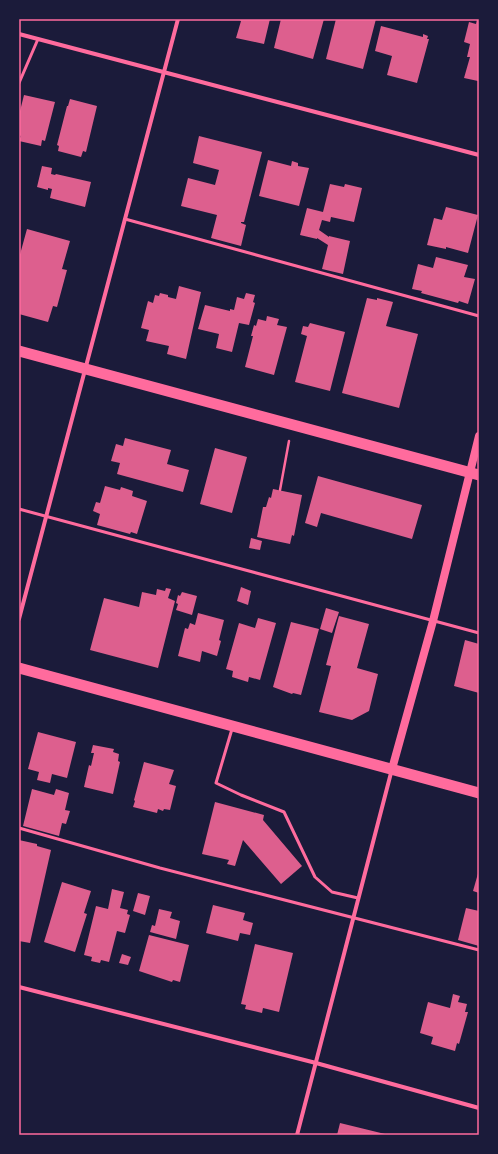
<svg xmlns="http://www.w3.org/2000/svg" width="498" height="1154" font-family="'Asap Condensed',sans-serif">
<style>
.building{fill:#dd5f8e}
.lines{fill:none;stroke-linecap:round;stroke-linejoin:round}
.path{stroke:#ff6b9d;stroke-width:2.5}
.service{stroke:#ff6b9d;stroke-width:3}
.minor{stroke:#ff6b9d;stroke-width:4}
.secondary{stroke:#ff6b9d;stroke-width:8}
.trunk{stroke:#ff6b9d;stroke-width:11}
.neatline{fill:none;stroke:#ff6b9d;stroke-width:1.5}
</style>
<rect width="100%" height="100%" fill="#1b1b3a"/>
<path class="building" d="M238 19H270L264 44 236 38 241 21Z
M281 19H324L313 59 274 48Z
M336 19H376L363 69 326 59Z
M477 19H479V84L478 81 464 78 470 57H467L470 44 464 42 469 22 476 24Z
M381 26 423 37V34L428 36 427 39H429L417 83 387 75 392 56 375 51Z
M24 95 55 102 45 141 42 140 41 146 19 141 21 136 19 135V115Z
M70 99 97 106 86 152 83 151 81 157 58 151 59 146 57 145 67 106H68Z
M199 136 262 152 244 222H241V223L246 225 241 246 211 238 217 215 181 206 188 178 215 185 219 170 193 163Z
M268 160 291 166 292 161 298 163V166L309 168 299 206 259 196Z
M42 166 52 168 51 174 55 175 56 174 91 182 85 207 50 198 52 189 48 188V190L37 187Z
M330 184 344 187 345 184 362 188 354 222 331 217 330 222 322 220 319 230 329 237V236L350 241 343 274 322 269 328 245 317 238V239L300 235 307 208 323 212Z
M446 207 478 215 468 253 446 247V249L427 245 434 218 442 220Z
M27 229 70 241 62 269 67 270 57 307 53 306 48 322 19 314V258Z
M436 257 468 265 464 277 475 279 468 304 459 301 458 303 421 293 422 291 412 289 418 264 433 268Z
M179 286 201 292 186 359 167 354 169 346 146 341 149 330 141 328 148 301 153 303 155 295 159 296 160 293 168 295V297L176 299Z
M246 293 255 295 253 302 255 303 249 325 239 323 232 352 216 348 219 334 198 329 205 305 230 311V309L234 310 237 297 244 299Z
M367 298 377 300V298L393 302 386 326 418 334 399 408 342 393Z
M267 316 279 319 277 325 287 327 274 375 245 367 253 336H251L254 325 256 326 258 319 266 321Z
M310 323 345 332 330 391 295 382 307 336 301 334 303 326 308 327Z
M125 438 171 450 167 464 189 470 183 492 117 474 120 463 111 461 116 444 123 446Z
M215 448 247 457 232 513 200 504Z
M318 476 422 505 412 539 321 513 317 527 305 523Z
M105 486 120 490 121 487 133 491 132 496 147 501 137 534 131 532 130 534 97 525 100 514 93 511 96 502 100 503Z
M273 489 302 495 294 536 292 535 290 544 257 537 263 507H266L269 497 271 498Z
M251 538 262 541 260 550 249 548Z
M241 587 251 591 248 605 237 601Z
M166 588 171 589 168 598 175 601 158 668 90 650 104 598 139 607 142 592 156 595 157 589 165 591Z
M182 592 197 596 192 615 176 610 178 604 176 603 178 595 180 596Z
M326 608 339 612 332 633 320 629Z
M198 613 224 620 219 640 221 641 217 656 202 651 200 662 178 656 185 628 188 629 190 623 195 625Z
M339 616 369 624 357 668 378 674 369 711 352 720 319 712 331 666 326 665Z
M258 618 276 623 260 680 249 677 248 682 232 677 233 671 226 669 239 623 255 628Z
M291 622 319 629 301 695 293 693 292 694 273 687Z
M465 640 479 644V693L454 686Z
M38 732 76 742 67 778 52 774 50 783 37 780 39 772 28 769Z
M93 745 114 749 113 752 119 754 118 761 120 762 113 794 84 787 89 765 91 766 94 753H91Z
M144 762 174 770 169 784 176 786 170 810 164 809 163 811 158 809 157 813 133 807 135 801 134 800Z
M32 789 54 795 56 789 69 793 65 810 70 811 66 824 62 823 59 836 23 826Z
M215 802 264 815 263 820 302 866 281 884 243 840 235 866 227 864 229 860 202 854Z
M19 840 37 844V846L51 850 30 943 19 941Z
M479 870V893L473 891Z
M62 882 91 891 84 913 87 914 75 952 44 942Z
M112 889 124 892 120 908 128 910 127 914 130 915 125 933 117 931 109 962 101 960 100 963 91 961 92 957 84 955 96 906 108 909Z
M138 893 150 896 145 915 133 911Z
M213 905 245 913 243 920 253 923 250 935 240 933 238 941 206 933Z
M466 908 479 911V946L458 940Z
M159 909 172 912 170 918 180 921 176 939 150 932 152 925 155 926Z
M149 935 189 945 180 982 173 980 172 982 139 971Z
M255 944 293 953 279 1012 263 1008 262 1013 245 1009 246 1005 241 1004Z
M122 954 131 957 128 965 119 963Z
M453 994 460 996 458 1002 467 1004 465 1012H468L459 1044 457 1043 455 1051 431 1044 433 1037 420 1033 428 1002 450 1008Z
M340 1123 385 1134V1135H337Z"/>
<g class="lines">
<path class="path" d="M280 490 289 441"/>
<path class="service" d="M19 83 38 39
M125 219 479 316
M19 509 479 633
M232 729 216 783 241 795 284 812 315 877 332 892 358 898
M19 828 160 868 479 950"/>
<path class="minor" d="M19 34 479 155
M19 619 178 19
M19 987 316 1063 479 1108
M297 1135 392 769"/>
<path class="secondary" d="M392 769 433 621 479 436"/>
<path class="trunk" d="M19 351 479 475
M19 668 479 793"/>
</g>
<rect width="498" height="1154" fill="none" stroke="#1b1b3a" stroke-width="40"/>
<rect x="20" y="20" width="458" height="1114" class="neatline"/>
</svg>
